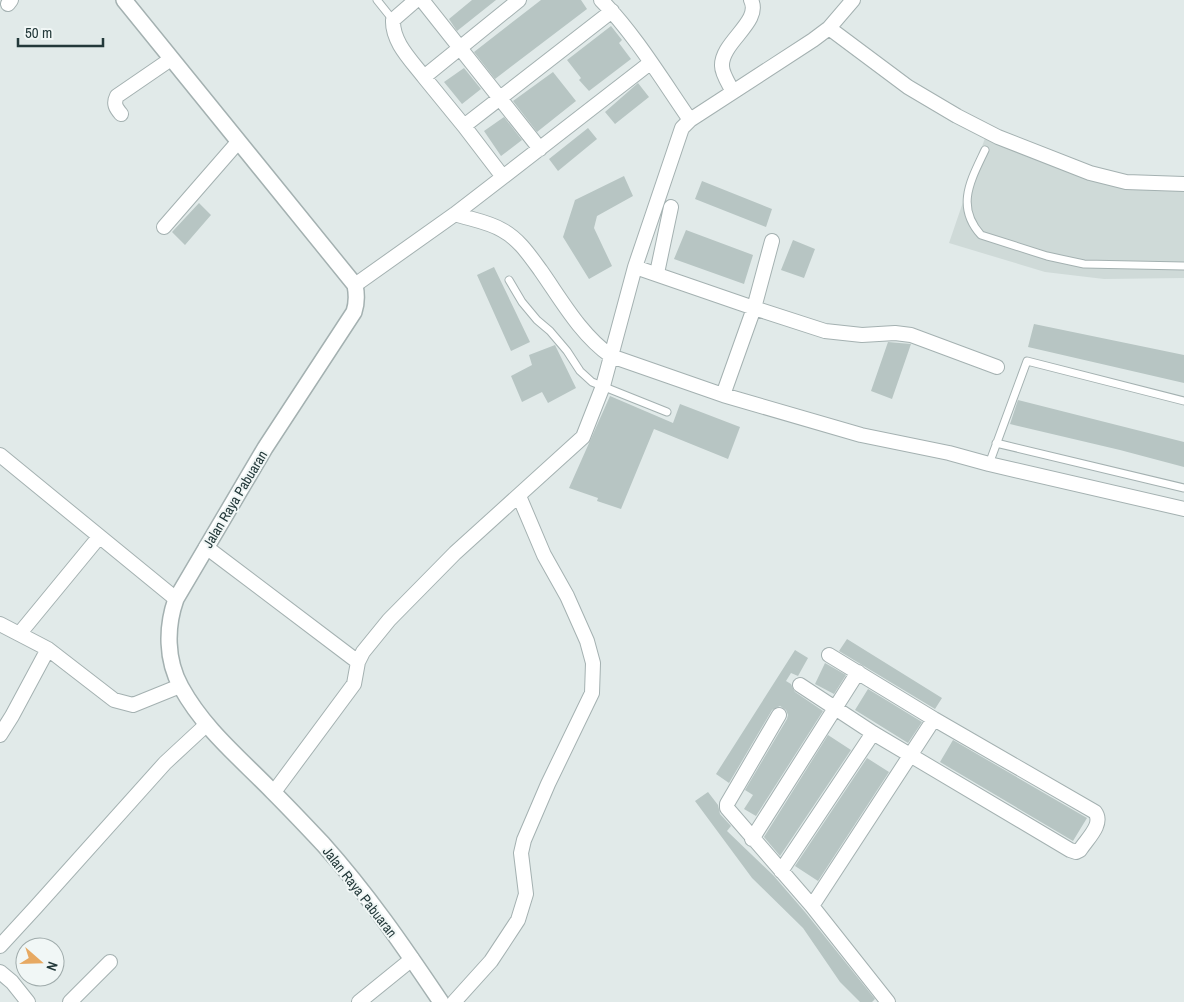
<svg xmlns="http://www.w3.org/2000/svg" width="1184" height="1002" font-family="'Archivo Narrow',sans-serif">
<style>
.built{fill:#cfdad8}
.building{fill:#b7c5c3}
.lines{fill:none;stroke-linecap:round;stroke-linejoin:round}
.service-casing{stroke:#a4b1b1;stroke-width:9}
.minor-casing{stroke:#a4b1b1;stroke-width:16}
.tertiary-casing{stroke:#a4b1b1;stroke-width:18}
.service{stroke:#fff;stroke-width:7}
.minor{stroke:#fff;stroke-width:14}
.tertiary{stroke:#fff;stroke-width:15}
.labels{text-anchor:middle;stroke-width:4;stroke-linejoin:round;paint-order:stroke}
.street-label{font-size:14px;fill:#23393a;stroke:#f1f7f6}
</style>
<rect width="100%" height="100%" fill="#e1eae9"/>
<path class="built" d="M986 135 1075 168 1184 185V278L1104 279 1045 272 949 243Z"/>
<path class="building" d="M472 0H496L457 31 449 19Z
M541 0H581L587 9 495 79 474 52Z
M611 26 622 40 619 43 631 59 589 91 579 80 581 78 567 60Z
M464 68 481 89 462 104 444 82Z
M553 72 576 101 537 132 513 101Z
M638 83 649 97 615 124 605 112Z
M504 117 522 140 501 156 484 131Z
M588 128 597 139 558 171 549 159Z
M624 176 633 196 597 216 594 228 612 266 589 279 563 237 575 200Z
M702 181 772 209 766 227 695 199Z
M199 203 211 215 185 245 172 232Z
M686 230 753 255 744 284 674 259Z
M793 240 815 249 804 278 781 270Z
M494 267 530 342 511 351 477 275Z
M1034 324 1184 355V383L1028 347Z
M888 342 911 344 892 399 871 391Z
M555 345 576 388 548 403 542 392 522 402 511 376 532 365 529 355Z
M610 396 673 423 680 404 740 427 728 459 654 429 621 509 597 501 598 498 569 488Z
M1018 400 1184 442V467L1120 450 1010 424Z
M847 639 942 698 935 709 839 651Z
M795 650 808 658 798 676 791 673 786 681 791 684 795 692 823 711 756 816 744 809 753 795 745 790 787 719 788 715 786 710 780 706 772 710 729 783 716 774Z
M825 663 846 675 834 694 815 684Z
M868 689 922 722 908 743 855 710Z
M828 735 851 750 780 856 764 837Z
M953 740 1087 818 1073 841 940 762Z
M867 758 889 772 818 881 795 866Z
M708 792 718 805 720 814 731 826 727 831 773 875 805 912 875 999 872 1002H860L840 982 803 928 752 878 695 801Z"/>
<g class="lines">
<g class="service-casing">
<path id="service" d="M377 0 393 20
M985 150C971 180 955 206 981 235L1047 256 1084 264 1184 266
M509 280 522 302 537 320 550 331 567 351 580 371 592 382 667 412
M996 443 1184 488
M989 464 1027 361 1184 401"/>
</g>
<g class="minor-casing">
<path id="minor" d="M416 0 393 20C392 42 411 60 424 77
M422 0 540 149
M601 0C634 33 663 81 690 120
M8 4 11 0
M612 11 464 126 503 177 455 214C470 219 489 222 502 230 519 239 530 256 541 271 562 301 581 335 611 356L723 395 861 435 949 453 989 464 1184 509
M829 28 908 87 957 116 998 137 1090 173 1126 182 1184 184
M733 92C729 84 722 74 722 66 721 42 762 22 751 0
M121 114C116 108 113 104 117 96L171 59
M464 126 424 77 519 0
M503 177 650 63
M164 227 238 142
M635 267 754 308 772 241
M657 273 671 207
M355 285 455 214
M723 395 754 308 825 331 862 335 895 333 911 335 997 367
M0 455 176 599
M206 547 358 662
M0 624 48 649 114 700 133 705 180 686
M20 633 99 537
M800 685 873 733 1070 850 1076 852 1080 850C1087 839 1104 824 1095 812L934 719 829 655
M779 715 727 804V808L812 906 888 1002
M0 735 12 716 48 649
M274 792 354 684 358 662 363 652 389 620 455 553 583 437 603 386 635 267 682 128 690 120 813 40 829 28 853 0
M752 839 858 672
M781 871 873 733
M812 906 934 719
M0 946 35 908 165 763 206 725
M0 972 12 982 28 1002
M70 1002 110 962
M359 1002 412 959
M454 1002 491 961 518 920 526 894 521 853 524 840 548 784 592 693 593 663 587 641 567 596 544 555 519 496"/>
</g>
<g class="tertiary-casing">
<path id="tertiary" d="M124 0 355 285C357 295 357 303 354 312L265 448 176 599C166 627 166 660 181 687 204 729 240 758 273 792 290 809 307 827 323 844 367 893 404 947 441 1002"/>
</g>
<use href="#service" class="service"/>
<use href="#minor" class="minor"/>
<use href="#tertiary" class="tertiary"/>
</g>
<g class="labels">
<g class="street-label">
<text transform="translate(235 499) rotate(-59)" y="5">Jalan Raya Pabuaran</text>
<text transform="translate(360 892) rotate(52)" y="5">Jalan Raya Pabuaran</text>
</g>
</g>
<g transform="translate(40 962) rotate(110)"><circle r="24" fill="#f1f7f6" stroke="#9fabab"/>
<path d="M0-4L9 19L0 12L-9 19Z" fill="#e7a962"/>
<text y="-8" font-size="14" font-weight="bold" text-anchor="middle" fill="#23393a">N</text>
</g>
<path d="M18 38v8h85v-8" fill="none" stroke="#23393a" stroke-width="2.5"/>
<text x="25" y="38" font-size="15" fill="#23393a" stroke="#f1f7f6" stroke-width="4" paint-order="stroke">50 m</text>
</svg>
